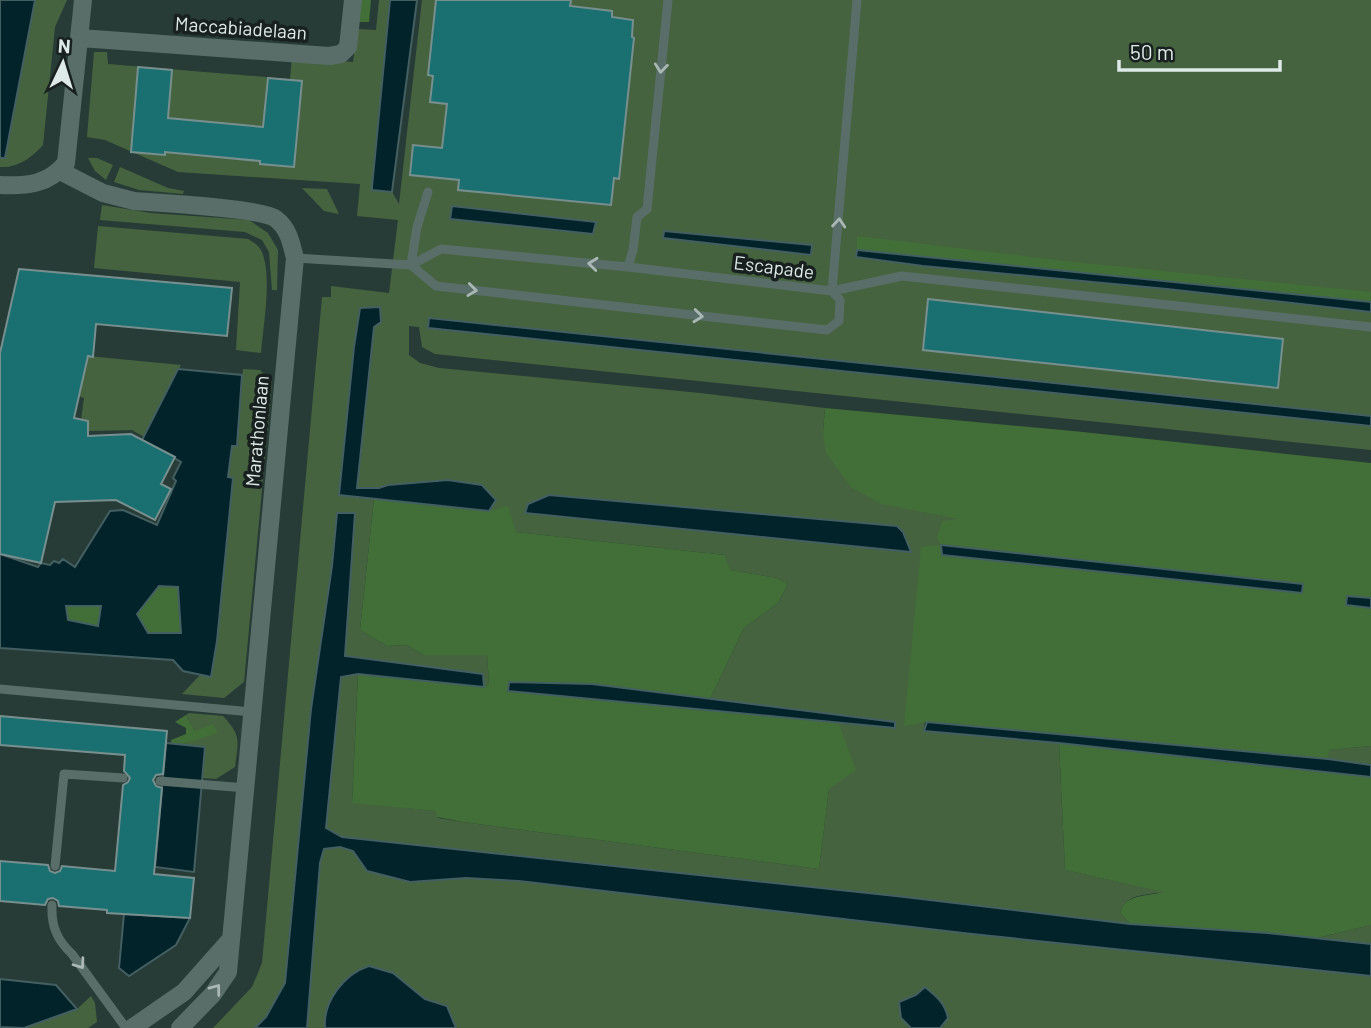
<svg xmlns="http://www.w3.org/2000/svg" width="1371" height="1028" font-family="Barlow,sans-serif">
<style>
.green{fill:#46633f;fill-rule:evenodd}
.forest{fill:#426e38;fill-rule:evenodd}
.water{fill:#022329;stroke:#445f62;stroke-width:2;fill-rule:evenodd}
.building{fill:#1a7070;stroke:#788f8f;stroke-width:2}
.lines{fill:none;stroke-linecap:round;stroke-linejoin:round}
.service{stroke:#596e68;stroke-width:9}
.minor{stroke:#596e68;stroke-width:18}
.oneway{stroke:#a9b8b4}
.labels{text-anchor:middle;stroke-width:7;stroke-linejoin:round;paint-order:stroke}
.street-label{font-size:19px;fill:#deeae7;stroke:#18211f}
</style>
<rect width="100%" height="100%" fill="#283c37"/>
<path class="green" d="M0 0H67L55 27 43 145C31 158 18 168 0 167Z
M379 0H390L372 186 392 192 399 204 422 0H1371V416L487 328H441L1371 426V450L435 354 422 347 419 327 409 326V355L420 363 439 368 700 393 825 408 823 431 924 512 960 519 941 545 924 730 1059 743 1065 870 1165 892C1148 895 1125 893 1120 913L1130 924 896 896 342 837 326 828 341 677 358 674 352 802 435 811 438 818 463 822 819 869 829 788 710 699 744 628 778 603 788 584 777 578 729 570 725 555 516 532 489 511 496 500 448 480 388 485 380 488H357L374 327 381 322 361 308 339 495 374 499 360 630 387 646 406 645 424 655H487L489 684 484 687 483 674 345 656 355 513H337L282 1028H213L252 987 262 963 322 297H331V286L389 293 398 220 357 216 360 184 178 172 105 140 87 137 94 52H107L108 64 290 79 292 57 353 62 358 29 376 30ZM526 513 897 526 903 532 910 551Z
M88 158H97L113 165 106 180 95 171Z
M120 167 168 188 184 191 183 194 139 190 114 182Z
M302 188 327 189 339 214 324 211Z
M102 205 151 213 249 220 268 233 278 250 277 290H272L269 252 262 240 245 232 100 220Z
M98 226 248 239C253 242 258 245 261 250 273 274 263 326 261 353L236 350 240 282 94 268Z
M88 356 181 365 144 437 132 430 88 431 81 420 84 398 79 396Z
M243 369 260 370 272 382 244 682 224 698 182 694 200 675 211 677 217 641 233 478H228L232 446H237Z
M189 713 223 716C242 736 238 741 235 767L216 779 202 778 204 747 180 745 218 732 195 731 186 715Z
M1371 746V765L1328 759V750Z
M340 847 353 851 367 871 519 881 1371 976V1028H940L944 1025 916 995 899 1002 901 1018 911 1028H456L447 1005 425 999 393 973C362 985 323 988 325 1028H307L320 863 323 849Z
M1371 925V944L1317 938Z
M91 996 95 1003 97 1022 88 1028H24L77 1009Z"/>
<path class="forest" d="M359 0H371L369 22H357Z
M857 236 1074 262 1371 292V302L869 251 857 250Z
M825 408 1073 431 1371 463V598L1347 596 1346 605 1371 608V746L1329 750 1328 759 927 722 904 726 921 547 941 545 937 538 942 521 958 519 881 504 851 487 826 453 823 431ZM942 546 1303 584 1302 593 943 555Z
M374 499 489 511 508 506 516 532 725 555 730 570 777 578 788 584 778 603 744 628 710 699 837 719 856 770 829 789 819 869 463 822 437 817 435 811 352 803 358 674 484 687 489 684 487 655H424L406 645 387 646 360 630Z
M159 586 178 587 181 634 148 633 137 614Z
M66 606H102L97 626 68 620Z
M186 715 195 731 213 724 218 733 180 745 171 744V740L186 734V728L175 722Z
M1059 743 1371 777V925L1317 938 1268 933 1130 924 1120 913C1125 893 1147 897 1163 892L1065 870Z"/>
<path class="water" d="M0 0H35L5 158H0Z
M390 0H417L392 192 372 190V187Z
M452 206 596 222 593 234 450 219Z
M664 231 812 245 811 255 663 238Z
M857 250 1371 302V312L1167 289 923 266 856 257Z
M380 307 381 322 374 327 357 488H379L388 485 448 480 482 485 496 500 489 511 339 495 354 347 360 308Z
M429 318 1371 416V426L428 328Z
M178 369 242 375 237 446H232L228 477 233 478 217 641 211 677 183 671 173 660 0 648V554L38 567 41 563 50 565 54 561 59 563 63 559 75 567 110 511 123 510 157 525 176 481 173 478 181 462 142 440ZM159 586 178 587 181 633H148L137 614ZM66 606H101L98 626 68 620Z
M549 495 897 526 903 532 911 552 525 513 528 504Z
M337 513H355L345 656 483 674 484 687 358 674 341 677 326 828 342 837 896 896 1130 924 1268 933 1371 944V976L972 934 519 881 466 878 410 882 367 871 353 851 340 847 324 849 320 863 307 1028H255L266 1017 285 983 311 709 332 566Z
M941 545 1303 584 1302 593 942 555Z
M1347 596 1371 598V608L1346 605Z
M509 682 592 684 895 722V728L508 691Z
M927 722 1328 759 1371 765V777L1059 743 924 731Z
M166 743 205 747 194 872 155 867Z
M124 914 190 918 176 945 129 976 119 968Z
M369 966 393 973 425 999 447 1006 456 1028H325C323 1001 344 974 369 966Z
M0 979 56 985 77 1009 24 1028 0 1027Z
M925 987C936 996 945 1003 948 1018L940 1028H911L901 1018 899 1002 916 995Z"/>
<path class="building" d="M436 0H571L570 6 612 11V17L633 20 632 37 634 38 619 179 614 178 611 205 458 190 459 180 410 175 413 145 442 148 447 104 430 102 433 76 428 75Z
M138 67 172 70 168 118 263 127 268 78 302 81 294 167 260 164V161L165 152V155L131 152Z
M19 269 232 288 227 336 96 324 93 357 88 356 74 418 88 421V436L131 434 175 457 161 484 171 489 155 520 116 500 55 502 41 563 0 554V353Z
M928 299 1283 339 1278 388 923 350Z
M0 716 167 731 163 774 156 775 153 780 156 786 162 788 154 874 194 878 190 918 107 913V910L59 906 58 901 53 898 48 899 45 905 0 901V861L48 865 50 871 55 873 60 871 62 866 115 871 123 785 128 782 130 778 124 771 125 755 0 745Z"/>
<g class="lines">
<path class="service" d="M295 258 411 265 441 249 628 267 832 291 902 276 1371 327
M411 265 436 286 827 330 839 321 840 300 832 291
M411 265 417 227 428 192
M628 267 633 250 637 217 647 209 668 0
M832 291 857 0
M0 689 252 712
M160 781 246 788
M55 866 64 774 123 778
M52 905C51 926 57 940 72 954L126 1028"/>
<path class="minor" d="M80 38 329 56 341 54 348 47 353 0
M60 171 103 193 134 201C158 203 262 208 276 219 289 229 291 243 295 258L228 972 213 994 180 1028
M0 185C27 186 48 185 66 163L83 0
M132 1028 184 992 231 939"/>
</g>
<defs><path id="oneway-chevron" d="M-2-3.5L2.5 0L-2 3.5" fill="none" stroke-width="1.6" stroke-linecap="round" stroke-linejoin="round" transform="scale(1.75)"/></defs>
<g class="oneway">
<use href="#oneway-chevron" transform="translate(661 68) rotate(96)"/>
<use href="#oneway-chevron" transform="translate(839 223) rotate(-85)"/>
<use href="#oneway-chevron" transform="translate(593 264) rotate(-174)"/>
<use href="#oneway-chevron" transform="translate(472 290) rotate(7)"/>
<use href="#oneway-chevron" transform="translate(698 316) rotate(6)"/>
<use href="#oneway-chevron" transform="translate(80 964) rotate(54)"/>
<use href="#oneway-chevron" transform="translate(216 989) rotate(-53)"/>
</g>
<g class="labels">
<g class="street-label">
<text transform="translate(241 28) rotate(4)" y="7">Maccabiadelaan</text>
<text transform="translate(774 267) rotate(7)" y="7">Escapade</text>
<text transform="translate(257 431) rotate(-85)" y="7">Marathonlaan</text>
</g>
</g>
<g transform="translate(63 63) rotate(4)" stroke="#18211f" stroke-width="5" paint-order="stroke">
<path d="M0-5L12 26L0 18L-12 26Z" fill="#deeae7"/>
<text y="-10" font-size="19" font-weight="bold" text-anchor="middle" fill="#deeae7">N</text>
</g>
<path d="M1119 60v10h161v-10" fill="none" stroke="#deeae7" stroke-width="3.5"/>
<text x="1130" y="60" font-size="21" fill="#deeae7" stroke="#18211f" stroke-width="5" paint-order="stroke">50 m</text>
</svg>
